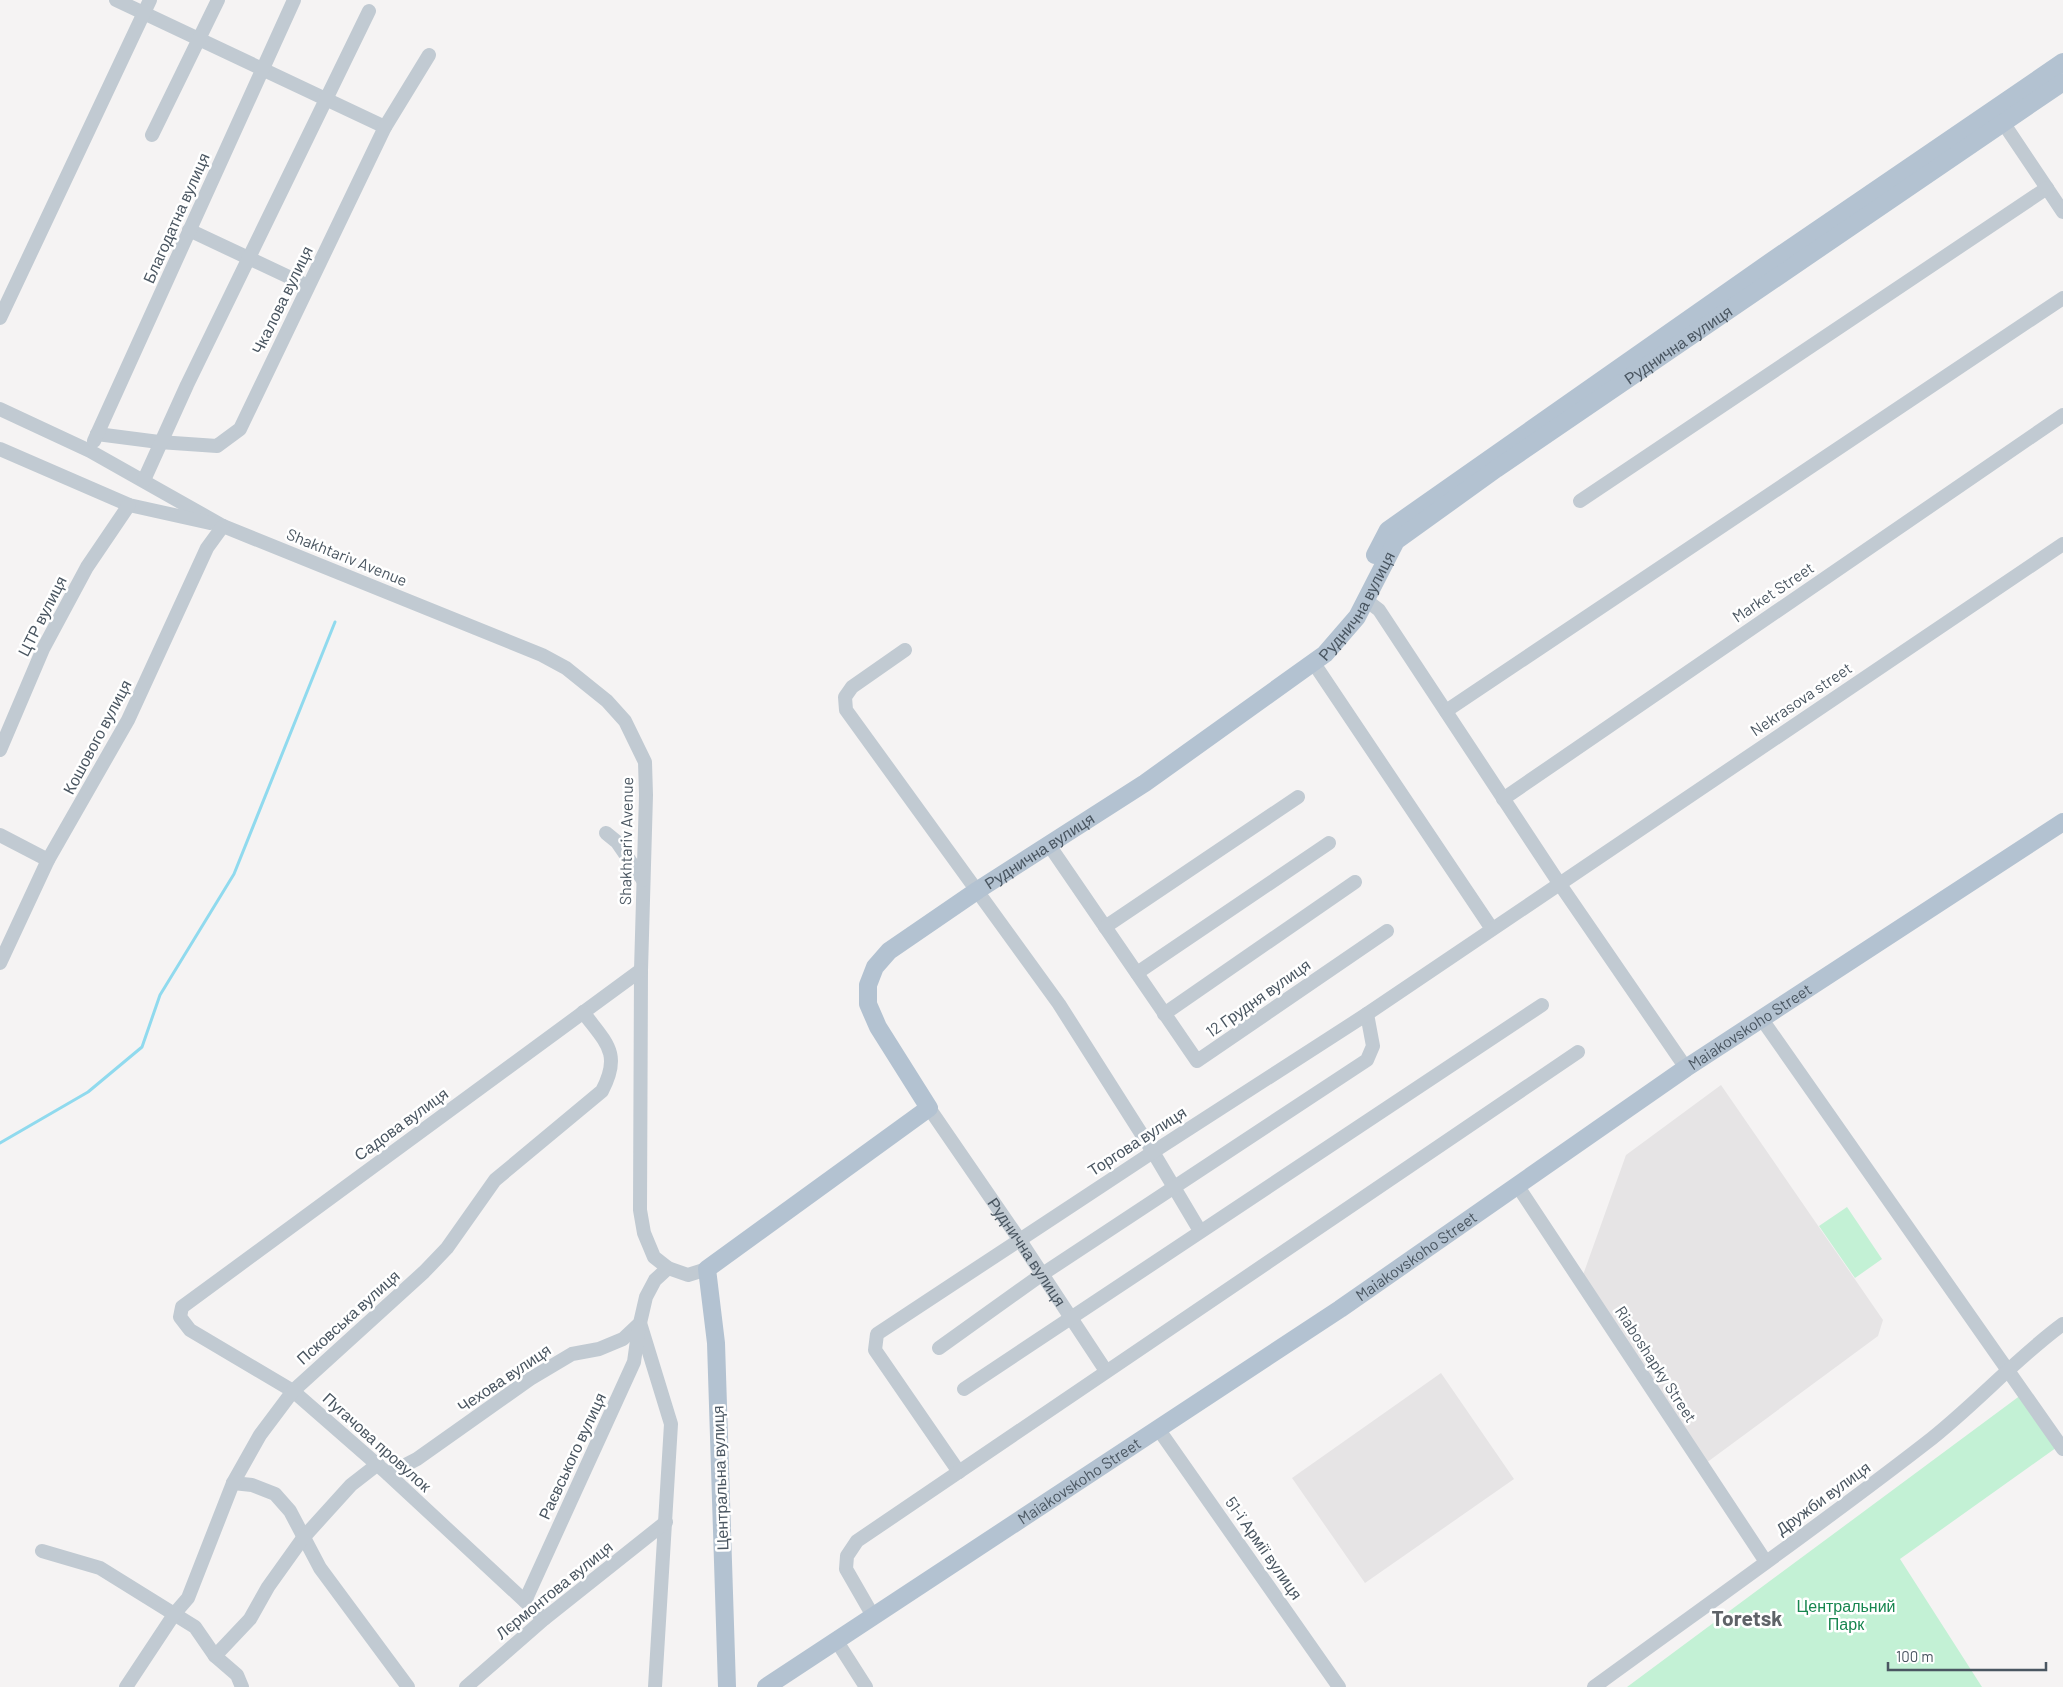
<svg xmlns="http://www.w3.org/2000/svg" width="2063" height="1687" font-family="Barlow,sans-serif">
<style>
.education{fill:#e6e4e5}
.green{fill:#c3f1d5}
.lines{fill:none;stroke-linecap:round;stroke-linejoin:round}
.stream{stroke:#90daee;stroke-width:3}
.minor{stroke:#c1cad2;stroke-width:14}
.major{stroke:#b3c2d1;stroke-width:18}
.labels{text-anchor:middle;stroke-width:5;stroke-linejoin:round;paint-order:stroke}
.street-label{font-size:16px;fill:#4a5661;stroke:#fff}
.park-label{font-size:16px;fill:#17864f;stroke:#fff}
.district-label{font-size:21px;font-weight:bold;fill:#5f6368;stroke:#fff}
</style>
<rect width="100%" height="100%" fill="#f5f3f3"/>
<path class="education" d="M1721 1085 1883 1320 1878 1336 1702 1466 1583 1275 1626 1155Z
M1441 1373 1514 1479 1365 1583 1292 1478Z"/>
<path class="green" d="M1847 1207 1882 1259 1855 1278 1819 1226Z
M2025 1392 2060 1445 1900 1559 1982 1687H1627Z"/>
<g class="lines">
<path class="stream" d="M0 1143 88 1092 142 1047 160 995 234 874 335 622"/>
<g class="minor">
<path d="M116 0 385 127"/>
<path d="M2004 124 2063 212"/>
<path d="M152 135 218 0"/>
<path d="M189 230 308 286"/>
<path d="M0 318 150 0"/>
<path d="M0 409 90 451 223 526 542 655 566 668 607 701 625 721 645 762 646 795 641 970 640 1210 644 1233 654 1257 668 1268 688 1275 707 1269"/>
<path d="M97 434 159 442 217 446 240 429 385 127 429 55"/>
<path d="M94 441 294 0"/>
<path d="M0 449 129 505 210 523"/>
<path d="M144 480 187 385 369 11"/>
<path d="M1580 501 2047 188"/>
<path d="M1366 600 1379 610 1559 883 1686 1068"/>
<path d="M905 650 852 687 845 697 846 710 1059 1004 1153 1152 1200 1231"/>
<path d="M1313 662 1492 929"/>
<path d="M1446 711 2063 298"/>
<path d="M0 750 43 649 87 567 129 505"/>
<path d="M1503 799 2063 415"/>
<path d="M606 833 617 842 643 880"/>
<path d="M0 835 48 860"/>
<path d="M1049 845 1197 1061 1387 931"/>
<path d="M1105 927 1298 797"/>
<path d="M0 963 48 860 128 720 207 548 223 526"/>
<path d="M1137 973 1329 843"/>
<path d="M1164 1014 1355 882"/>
<path d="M1761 1018 2063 1449"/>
<path id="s1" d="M929 1108 1019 1239 1106 1371"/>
<path d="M1517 1185 1766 1562"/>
<path d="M640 1323 671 1424 655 1687"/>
<path d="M939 1348 1041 1275 1367 1060 1373 1046 1367 1014"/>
<path d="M964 1389 1542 1005"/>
<path d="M1159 1430 1339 1687"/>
<path d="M959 1472 875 1350 877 1334 1153 1152 1367 1014 2063 544"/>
<path d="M388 1474 417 1459 530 1379 572 1354 599 1349 623 1339 640 1323 646 1297 655 1280 668 1268"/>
<path d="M233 1483 252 1485 275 1494 290 1511 320 1568 408 1687"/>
<path d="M42 1551 100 1568 195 1627 215 1656 237 1675 242 1687"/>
<path d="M525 1601 634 1362 639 1326"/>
<path d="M873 1616 846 1569 847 1556 857 1541 1578 1052"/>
<path d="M544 1619 388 1474 293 1391 190 1330 180 1317 182 1307 641 970"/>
<path d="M836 1640 866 1687"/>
<path d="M215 1656 250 1619 268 1587 303 1538 351 1485 378 1464"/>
<path d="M126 1687 175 1613 188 1598 233 1483 260 1435 293 1391 424 1272 447 1248 495 1180 602 1091C622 1053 606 1043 583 1012"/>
<path d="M466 1687 544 1619 666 1522"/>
<path d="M1594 1687C1705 1606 1818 1527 1926 1443 1974 1406 2014 1360 2063 1324"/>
</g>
<g class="major">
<path d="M1375 555 1388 530 1770 262 2063 62"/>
<path id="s2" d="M727 1687 716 1343 707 1269 929 1108 878 1027 868 1004V985L875 967 889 951 978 890 1145 783 1325 654 1357 617 1396 541 1496 469 2063 82"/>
<path id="s3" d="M766 1687 1340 1309 1686 1068 2063 822"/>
</g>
</g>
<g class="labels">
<g class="street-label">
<text transform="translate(176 218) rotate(-66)" y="6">Благодатна вулиця</text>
<text transform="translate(282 300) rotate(-64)" y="6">Чкалова вулиця</text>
<text dy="6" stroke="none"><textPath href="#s2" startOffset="1879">Руднична вулиця</textPath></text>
<text transform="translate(347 557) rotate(22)" y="6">Shakhtariv Avenue</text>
<text transform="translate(1773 592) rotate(-34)" y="6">Market Street</text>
<text dy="6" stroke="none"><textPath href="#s2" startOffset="1459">Руднична вулиця</textPath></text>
<text transform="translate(42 616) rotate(-63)" y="6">ЦТР вулиця</text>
<text transform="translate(1801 699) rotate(-34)" y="6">Nekrasova street</text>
<text transform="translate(97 737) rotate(-62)" y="6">Кошового вулиця</text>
<text transform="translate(626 841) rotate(-89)" y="6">Shakhtariv Avenue</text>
<text dy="6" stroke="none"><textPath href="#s2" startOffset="1054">Руднична вулиця</textPath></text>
<text transform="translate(1258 998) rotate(-35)" y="6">12 Грудня вулиця</text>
<text dy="6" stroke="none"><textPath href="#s3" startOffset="1185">Maiakovskoho Street</textPath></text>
<text transform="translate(401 1124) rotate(-36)" y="6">Садова вулиця</text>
<text transform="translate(1137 1141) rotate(-33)" y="6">Торгова вулиця</text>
<text dy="6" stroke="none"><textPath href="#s1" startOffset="174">Руднична вулиця</textPath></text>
<text dy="6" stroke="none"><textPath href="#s3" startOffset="780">Maiakovskoho Street</textPath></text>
<text transform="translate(348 1317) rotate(-42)" y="6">Псковська вулиця</text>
<text transform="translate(1656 1364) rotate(57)" y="6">Riaboshapky Street</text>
<text transform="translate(504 1378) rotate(-34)" y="6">Чехова вулиця</text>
<text transform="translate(377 1442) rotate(42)" y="6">Пугачова провулок</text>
<text transform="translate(572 1456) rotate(-65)" y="6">Раєвського вулиця</text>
<text transform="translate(720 1478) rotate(-92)" y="6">Центральна вулиця</text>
<text dy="6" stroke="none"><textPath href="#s3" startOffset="375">Maiakovskoho Street</textPath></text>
<text transform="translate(1823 1498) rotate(-36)" y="6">Дружби вулиця</text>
<text transform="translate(1264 1548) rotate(55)" y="6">51-ї Армії вулиця</text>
<text transform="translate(554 1590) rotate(-39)" y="6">Лєрмонтова вулиця</text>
</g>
<g class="park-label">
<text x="1846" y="1612">Центральний<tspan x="1846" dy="18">Парк</tspan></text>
</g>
<g class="district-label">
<text x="1747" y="1626">Toretsk</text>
</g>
</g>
<path d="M1888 1662v8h158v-8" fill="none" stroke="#4a5661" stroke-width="2.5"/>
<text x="1896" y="1662" font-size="15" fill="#4a5661" stroke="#ffffff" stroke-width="4" paint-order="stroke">100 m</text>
</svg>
